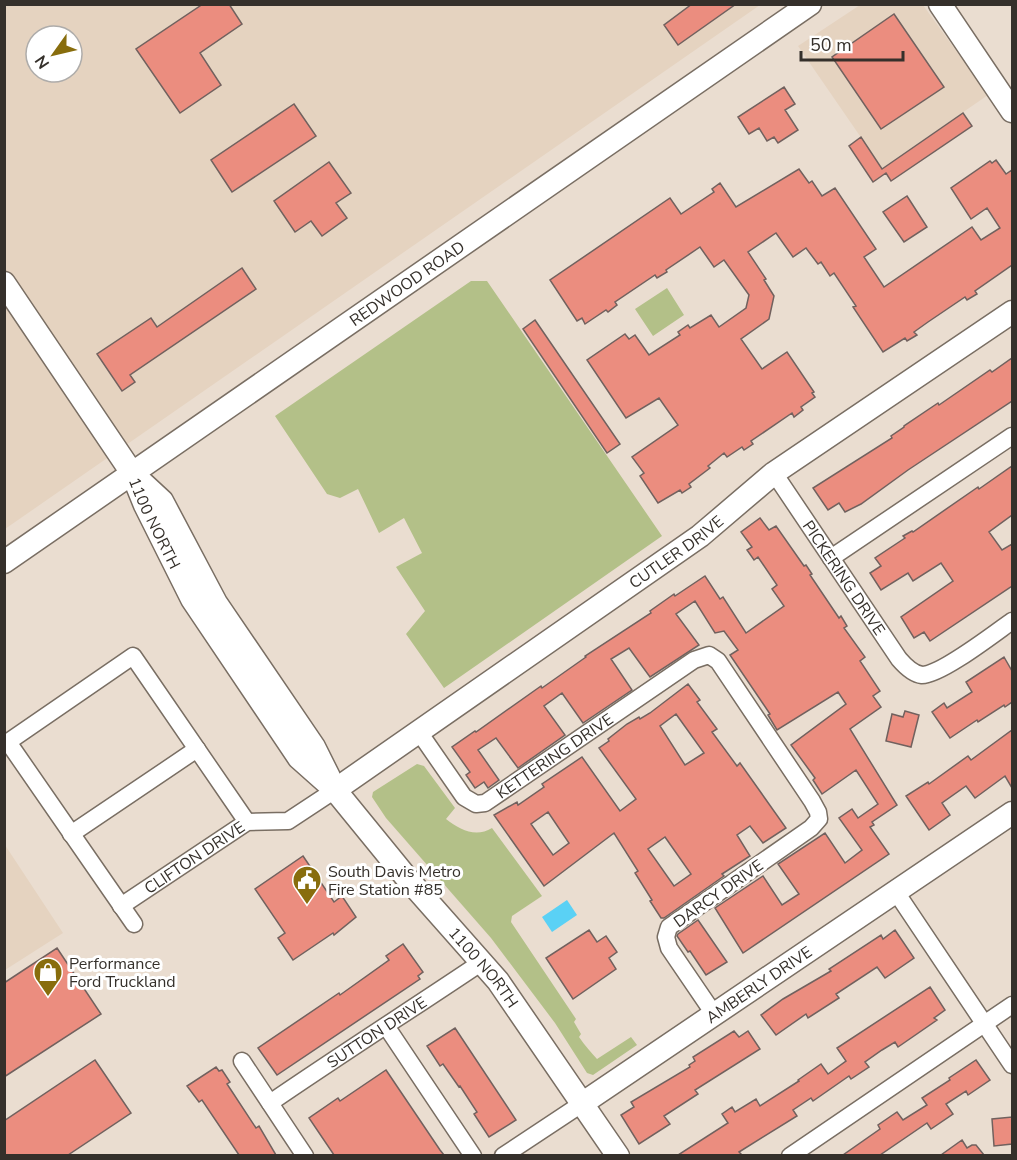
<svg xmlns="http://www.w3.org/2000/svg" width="1017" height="1160" font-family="'Nunito Sans',sans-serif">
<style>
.built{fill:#e5d3c0;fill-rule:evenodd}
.green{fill:#b3c088}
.water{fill:#5ad1f5}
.building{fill:#eb8d7f;stroke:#71615e;stroke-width:1.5;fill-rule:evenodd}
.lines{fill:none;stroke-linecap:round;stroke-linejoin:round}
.street-casing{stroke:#796e63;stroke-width:19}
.secondary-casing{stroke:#796e63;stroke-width:25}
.street{stroke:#fff;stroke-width:16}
.secondary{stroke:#fff;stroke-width:22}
.labels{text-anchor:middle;stroke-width:6;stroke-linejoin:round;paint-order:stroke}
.street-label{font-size:16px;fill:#35302b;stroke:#fff}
.poi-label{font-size:16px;fill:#35302b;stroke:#fff;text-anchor:start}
</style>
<rect width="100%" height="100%" fill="#eaddd0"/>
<path class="built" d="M5 5H760L5 529ZM36 36H72V72H36Z
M860 5H923L988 95 882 168 798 46Z
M5 845 63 933 5 970H4Z"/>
<path class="green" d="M471 281H487L662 536 444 688 406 634 425 611 396 567 422 553 404 518 379 533 358 489 340 498 327 494 275 416Z
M667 288 684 315 653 336 635 309Z
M417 764 424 766 455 808 446 819C460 830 476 838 492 828L542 896 512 916 511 922 576 1019 574 1022 581 1034 579 1037C585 1046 591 1052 597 1059L631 1037 637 1045 593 1075 587 1073 555 1023 491 938 386 818 372 797 373 792Z"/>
<path class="water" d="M567 900 577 915 552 932 542 917Z"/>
<path class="building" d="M203 4H229L242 24 200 53 221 85 180 113 136 49Z
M692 4H736L678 45 664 25Z
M894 14 944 87 881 129 832 57Z
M784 87 795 104 785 110 798 130 778 143 774 137 767 141 759 128 749 134 738 117Z
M294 104 316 136 232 192 211 160Z
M963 113 972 126 891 181 886 173 873 182 849 146 861 137 882 169Z
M996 160 1006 174 1012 170V265L975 291 977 294 967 300 965 297 928 322 914 332 917 335 907 341 905 338 883 352 853 307 856 306 834 273 830 276 821 262 818 264 806 248 793 257 776 233 748 252 766 279 764 280 774 296 769 319 741 339 762 369 787 352 814 392 812 393 815 397 801 407 803 410 794 417 792 413 751 441 753 444 744 450 742 447 727 457 724 453 708 466 710 468 689 484 691 487 682 493 680 490 658 503 640 476 644 473 632 457 678 425 659 398 626 418 587 360 625 334 629 339 635 335 649 355 680 335 678 332 688 325 690 328 711 315 719 327 746 308 749 295 724 260 714 267 700 247 666 270 667 272 657 278 655 275 615 302 617 305 608 312 606 310 585 324 582 318 577 321 550 280 670 198 681 214 714 192 712 189 720 183 736 207 799 169 809 183 812 181 822 196 835 188 876 249 864 257 884 287 972 227 981 240 1000 228 987 208 971 219 951 188 990 161 992 163Z
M329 162 351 193 336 203 347 218 322 236 311 221 295 232 274 201Z
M907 196 927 227 904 242 883 212Z
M242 268 256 289 130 375 135 382 122 391 97 354 151 318 157 327Z
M535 320 620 444 607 453 523 329Z
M1012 358V401L908 470 861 504 845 512 839 503 828 510 813 488 892 438 891 436 904 427V426L938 403 939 405 990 370 992 372Z
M1012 466V515L989 532 1002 550 1012 544V586L930 641 924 632 914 638 901 617 953 581 941 563 913 581 908 573 881 590 870 573 881 566 875 558 905 538 903 536 912 531 913 532 978 487 979 489Z
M760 518 769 530 776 526 804 566 806 565 812 574 810 575 839 618 841 616 847 626 844 628 865 657 860 661 880 691 873 696 881 707 850 729 897 805 872 822 874 825 870 827 889 854 743 953 715 908 763 876 782 905 799 894 778 864 825 833 845 863 862 850 839 818 852 809 858 818 878 804 856 770 822 794 813 780 815 778 791 745 846 704 838 692 777 730 768 715 770 714 730 655 738 650 724 631 715 633 695 601 676 614 699 645 650 677 629 648 611 659 632 690 583 723 562 693 544 706 565 735 518 768 496 738 478 750 499 780 488 788 484 782 475 788 466 775 470 772 452 747 475 731 476 732 541 686 542 688 586 657 585 656 651 613 650 611 674 594 675 596 705 576 720 599 723 597 746 633 784 606 772 589 777 585 758 557 754 560 747 550 752 547 741 532Z
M1004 657 1012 671V702L1005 707 1004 705 978 722 977 720 950 738 932 712 944 703 947 708 972 692 966 682Z
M688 684 700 700 697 702 717 729 712 732 737 766 740 763 786 828 763 843 750 826 737 835 750 856 722 874 724 876 664 918H661L650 901 652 900 635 873 638 871 614 833 544 886 494 815 517 802 518 805 544 787 542 784 582 757 620 811 636 799 599 748 609 741 608 739 627 724 639 717 640 719 650 713ZM676 714 704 753 685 765 660 726ZM548 812 569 843 553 855 531 824ZM665 837 691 874 674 886 648 849Z
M905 711 919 715 911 747 886 741 892 714 903 717Z
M1012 730V788L1005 776 975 798 966 786 942 803 950 815 929 830 906 796 928 782 929 784 968 756 971 760Z
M303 856 334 902 342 896 356 917 334 935 333 933 293 960 278 938 285 933 255 889Z
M698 920 727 962 706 975 690 951 688 952 677 936 678 934Z
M589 930 597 942 606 936 617 952 609 958 616 969 573 999 546 958Z
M895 930 914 958 885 978 877 967 836 994 839 998 808 1018 806 1014 776 1035 761 1015 783 999 831 971 829 969 881 935 883 939Z
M403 944 423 972 418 976 420 979 277 1075 258 1048 339 993 340 995 389 960 386 956Z
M57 948 101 1014 4 1077V983Z
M930 987 945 1010 934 1018 937 1020 898 1047 895 1042 882 1050 865 1062 869 1067 851 1079 849 1076 813 1101 811 1098 793 1110 797 1116 739 1152 742 1155H678L728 1123 722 1114 732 1107 735 1112 756 1099 760 1106 799 1081 798 1080 821 1064 828 1074 846 1061 837 1048Z
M455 1028 516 1120 489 1137 474 1114 477 1112 460 1086 459 1087 443 1064 440 1066 427 1046Z
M734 1031 739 1037 748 1031 760 1049 695 1090 698 1094 664 1116 670 1124 639 1144 621 1115 634 1107 631 1102 690 1067 689 1065 695 1061 693 1057Z
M95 1060 131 1113 68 1155H4V1121Z
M976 1060 990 1080 968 1095 966 1091 946 1104 953 1114 931 1129 927 1123 880 1155H843L880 1129 878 1125 897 1112 903 1120 927 1105 922 1098 950 1080 949 1078Z
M216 1067 219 1071 222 1070 230 1082 227 1084 231 1090 256 1128 259 1126 276 1155H239L202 1100 199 1102 187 1086Z
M386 1070 440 1150 444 1155H334L309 1118 338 1098 340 1101Z
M1012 1117V1144L994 1146 992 1119Z
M962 1140 967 1148 972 1145H976L984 1155H941Z"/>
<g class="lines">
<g class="street-casing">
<g id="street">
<path id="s1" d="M774 473 899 659C905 666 913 674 922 675 941 675 995 633 1012 621"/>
<path d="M831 558 1012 436"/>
<path id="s2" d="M419 732 464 797 476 804 485 803 694 660 709 655 718 661 812 801 818 812 819 819 811 828 669 927 666 937 669 948 714 1014"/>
<path d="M71 834 197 749"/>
<path d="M896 892 1012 1065"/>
<path id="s3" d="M121 906 247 822 288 821 335 790"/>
<path d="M134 924 8 742 133 656 247 822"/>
<path d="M386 1026 473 1156"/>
<path d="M242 1061 305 1156"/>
<path id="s4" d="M270 1103C340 1055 412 1009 482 962"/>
<path d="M503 1156 583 1103"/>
<path d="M790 1156 1012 1005"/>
</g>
</g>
<g class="secondary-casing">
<g id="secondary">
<path d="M940 4 1012 111"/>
<path id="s5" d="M4 283 132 473 145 505 192 599 299 758 335 790 406 877 498 981 618 1156"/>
<path d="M135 476 162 501 216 603 314 747 329 777"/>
<path id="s6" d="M4 562 810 4"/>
<path id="s7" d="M335 790 700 536 774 473 1012 312"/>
<path id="s8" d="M583 1103 1012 813"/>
</g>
</g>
<use href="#street" class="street"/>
<use href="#secondary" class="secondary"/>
</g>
<defs>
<g id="civic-pin" transform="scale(1.5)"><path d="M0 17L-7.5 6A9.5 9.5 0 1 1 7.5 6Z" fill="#886d0d" stroke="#fff"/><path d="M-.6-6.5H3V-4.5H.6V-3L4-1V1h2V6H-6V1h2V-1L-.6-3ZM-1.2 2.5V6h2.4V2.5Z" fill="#fff"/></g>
<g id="shop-pin" transform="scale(1.5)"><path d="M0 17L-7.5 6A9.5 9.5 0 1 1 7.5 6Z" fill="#886d0d" stroke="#fff"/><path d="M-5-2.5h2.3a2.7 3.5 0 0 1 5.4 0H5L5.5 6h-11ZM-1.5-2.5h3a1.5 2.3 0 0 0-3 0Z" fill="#fff"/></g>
</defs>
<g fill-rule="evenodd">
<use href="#civic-pin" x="307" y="880"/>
<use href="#shop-pin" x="48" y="972"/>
</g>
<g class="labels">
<g class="street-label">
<text dy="6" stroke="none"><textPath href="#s6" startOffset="490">REDWOOD ROAD</textPath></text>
<text dy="6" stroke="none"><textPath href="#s5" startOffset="284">1100 NORTH</textPath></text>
<text dy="6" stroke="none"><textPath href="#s7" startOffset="416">CUTLER DRIVE</textPath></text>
<text dy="6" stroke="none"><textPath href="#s1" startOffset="126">PICKERING DRIVE</textPath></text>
<text dy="6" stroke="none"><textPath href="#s2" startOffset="186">KETTERING DRIVE</textPath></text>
<text dy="6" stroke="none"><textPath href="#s3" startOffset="88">CLIFTON DRIVE</textPath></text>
<text transform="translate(718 893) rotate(-35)" y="6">DARCY DRIVE</text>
<text dy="6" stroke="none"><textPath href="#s5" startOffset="840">1100 NORTH</textPath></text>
<text dy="6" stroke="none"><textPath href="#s8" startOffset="212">AMBERLY DRIVE</textPath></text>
<text dy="6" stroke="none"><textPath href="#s4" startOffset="128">SUTTON DRIVE</textPath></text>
</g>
<g class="poi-label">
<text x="328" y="877">South Davis Metro<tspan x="328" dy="18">Fire Station #85</tspan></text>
<text x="69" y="969">Performance<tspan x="69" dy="18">Ford Truckland</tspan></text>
</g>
</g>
<rect width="1017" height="1160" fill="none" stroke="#35302b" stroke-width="12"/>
<g transform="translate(54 54) rotate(236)"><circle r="28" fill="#ffffff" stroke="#aeacaa" stroke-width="1.5"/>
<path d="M0-4.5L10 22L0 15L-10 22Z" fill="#886d0d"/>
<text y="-9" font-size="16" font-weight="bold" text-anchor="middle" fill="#35302b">N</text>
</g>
<path d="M801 51v9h102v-9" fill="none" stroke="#35302b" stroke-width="3"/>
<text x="810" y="51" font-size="18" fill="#35302b" stroke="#ffffff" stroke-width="4.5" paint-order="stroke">50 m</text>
</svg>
